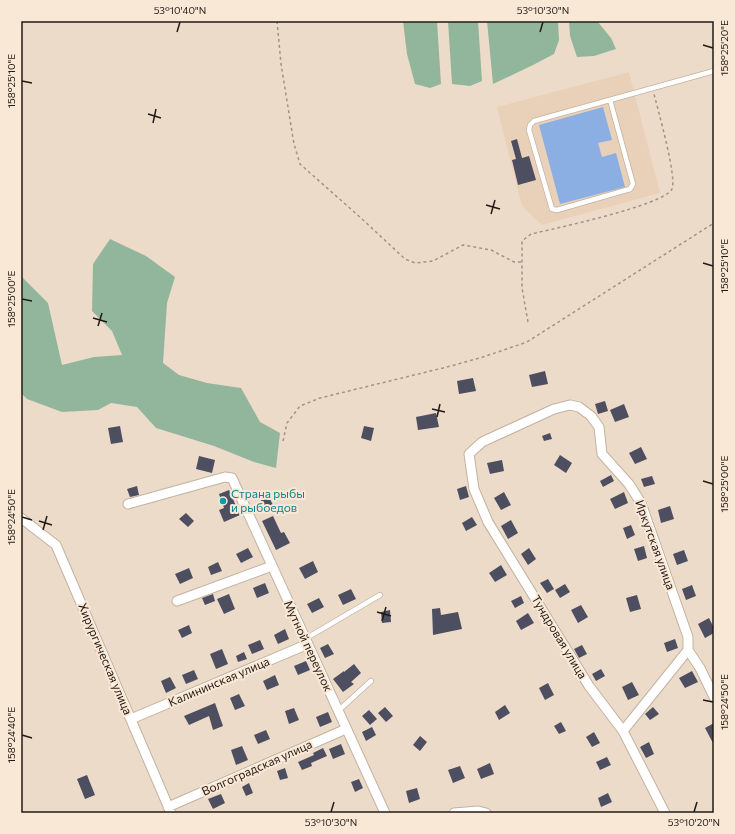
<svg xmlns="http://www.w3.org/2000/svg" width="735" height="834" font-family="Commissioner,sans-serif">
<style>
.built{fill:#e9d1b9}
.green{fill:#92b69b}
.water{fill:#8cafe3}
.building{fill:#4e4e61}
.lines{fill:none;stroke-linecap:round;stroke-linejoin:round}
.lane-casing{stroke:#c3b2a0;stroke-width:6}
.street-casing{stroke:#c3b2a0;stroke-width:11}
.path{stroke:#a19386;stroke-width:1.5;stroke-dasharray:3 3;stroke-linecap:butt}
.lane{stroke:#fff;stroke-width:4.5}
.street{stroke:#fff;stroke-width:9}
.ticks{fill:none;stroke:#221b15;stroke-width:1.5}
.culture-dot{fill:#0f9aa8;stroke:#fae8d6;stroke-width:1.5}
.labels{text-anchor:middle;stroke-width:4;stroke-linejoin:round;paint-order:stroke}
.culture-label{font-size:12px;fill:#0d838f;stroke:#fae8d6;text-anchor:start}
.street-label{font-size:12px;fill:#221b15;stroke:#fae8d6}
.neatline{fill:none;stroke:#221b15;stroke-width:1.5}
.ticks-label{font-size:10px;text-anchor:middle;fill:#221b15}
</style>
<rect width="100%" height="100%" fill="#eddbc9"/>
<path class="built" d="M629 72 660 193 542 225 522 206 497 107Z"/>
<path class="green" d="M403 21H437L441 84 430 88 415 84 407 54Z
M448 21H478L482 81 470 86 452 84Z
M487 21H558L559 40 554 54 533 65 493 84Z
M569 21H597L611 38 616 49 594 56 577 57 570 36Z
M110 239 146 256 175 277 167 303 163 363 179 375 207 383 241 388 260 422 280 433 276 468 254 462 214 446 156 428 137 407 111 403 98 410 62 412 27 399 21 393V276L48 303 62 365 94 357 122 355 112 331 92 311 93 264Z"/>
<path class="water" d="M603 107 612 140 598 143 602 157 616 153 625 187 560 204 539 125Z"/>
<path class="building" d="M517 139 522 158 529 156 536 180 518 185 512 160 516 159 511 141Z
M545 371 548 384 532 387 529 375Z
M473 378 476 391 459 394 457 381Z
M605 401 608 411 598 414 595 404Z
M624 404 629 417 615 422 610 410Z
M436 413 439 427 418 430 416 417Z
M120 426 123 442 111 444 108 428Z
M364 426 374 428 371 441 361 438Z
M550 433 552 439 544 441 542 436Z
M641 447 647 459 635 464 629 453Z
M560 455 572 463 566 473 554 465Z
M199 456 215 460 212 473 196 469Z
M502 460 504 471 490 474 487 463Z
M611 475 614 481 603 487 600 481Z
M652 476 655 484 644 487 641 479Z
M137 486 139 495 130 497 127 489Z
M466 486 469 497 460 500 457 489Z
M229 490 240 515 224 522 219 510 224 508 219 494Z
M504 492 511 505 501 510 494 498Z
M624 492 628 503 615 509 610 499Z
M268 495 273 505 265 509 260 498Z
M670 506 674 519 661 523 658 510Z
M186 513 194 521 188 527 179 519Z
M273 516 281 533 284 532 290 543 276 550 262 521Z
M472 517 477 525 466 531 462 523Z
M511 520 518 533 508 539 501 526Z
M631 525 635 535 627 539 623 528Z
M644 546 647 558 638 561 634 549Z
M248 548 253 557 241 563 236 554Z
M529 548 536 559 528 565 521 554Z
M684 550 688 561 677 565 673 554Z
M313 561 318 572 305 579 299 568Z
M218 562 222 571 211 575 208 567Z
M501 565 507 575 495 582 489 573Z
M189 568 193 578 180 584 175 574Z
M548 579 554 589 547 593 540 583Z
M265 583 269 593 257 598 253 588Z
M565 584 570 592 560 598 555 590Z
M692 585 696 596 686 600 682 589Z
M351 589 356 599 343 605 338 595Z
M213 594 215 601 205 605 202 598Z
M229 594 235 609 224 614 217 599Z
M637 595 641 609 630 612 626 598Z
M521 596 524 603 515 608 511 601Z
M319 598 324 607 312 613 307 604Z
M581 605 588 617 578 623 571 610Z
M440 608 441 615 458 612 462 629 433 635 432 609Z
M390 610 391 622 382 623 381 612Z
M528 613 534 623 521 630 516 621Z
M709 618 714 628V633L705 638 698 624Z
M189 625 192 633 182 638 178 630Z
M285 629 289 639 278 644 274 635Z
M675 639 678 648 667 652 664 643Z
M260 640 264 649 252 654 248 645Z
M328 644 334 654 325 658 320 648Z
M582 645 587 654 579 658 574 649Z
M222 649 228 664 216 669 210 654Z
M244 652 247 659 238 662 236 656Z
M306 661 310 670 298 675 294 666Z
M354 664 361 673 351 682 354 684 343 692 333 679 344 671V672Z
M601 669 605 676 596 681 592 674Z
M194 670 198 679 186 684 182 675Z
M692 671 698 682 685 688 679 678Z
M275 675 279 685 267 690 263 681Z
M170 677 176 688 166 693 161 681Z
M632 682 639 695 628 700 622 687Z
M548 683 554 695 545 700 539 688Z
M239 694 245 706 235 710 230 698Z
M215 703 223 726 213 730 209 716 189 725 184 716Z
M505 705 510 713 499 720 495 712Z
M385 707 393 716 386 722 378 713Z
M653 707 659 714 650 720 645 714Z
M294 708 299 720 289 724 285 711Z
M369 710 377 719 370 725 362 716Z
M328 712 332 722 320 727 316 717Z
M561 722 566 731 559 734 554 726Z
M714 723V745L705 728Z
M372 727 376 735 366 741 362 732Z
M266 730 270 739 258 744 254 735Z
M594 732 600 743 592 747 586 737Z
M420 736 427 742 420 751 413 745Z
M649 742 654 754 646 758 640 747Z
M341 744 345 754 333 759 329 749Z
M242 746 248 760 236 765 231 750Z
M323 748 327 756 311 763 312 766 302 770 298 762 314 755 313 753Z
M607 757 611 765 600 770 596 762Z
M490 763 494 774 481 779 477 769Z
M460 766 465 778 453 783 448 770Z
M285 768 288 778 280 780 277 771Z
M87 775 95 795 85 799 77 779Z
M359 779 363 788 355 792 351 782Z
M249 783 253 793 246 796 242 787Z
M417 788 420 799 409 803 406 791Z
M608 793 612 802 601 807 598 798Z
M221 794 225 803 213 809 208 799Z"/>
<g class="lines">
<g class="lane-casing">
<path id="lane" d="M610 100 633 184 630 189 557 210 552 209 529 130 530 125 534 121C594 104 654 88 714 71
M305 639 380 595
M338 711 371 681"/>
</g>
<g class="street-casing">
<path id="street" d="M128 504 225 477 232 478 385 813
M21 518 56 545 171 813
M177 601 272 566
M131 719 308 644
M623 731 688 650
M168 807 346 729
M454 813 478 811 486 813
M665 813 623 731 589 686 488 522 474 489 469 454 482 442 554 409 570 405 579 407 591 416 599 427 602 454 629 484 641 503 688 637V650L700 668 714 697"/>
</g>
<path class="path" d="M277 21 281 64 294 144 300 164 361 218 405 259 415 263 433 261 463 245 491 250 514 262H522
M528 322 522 288V241L531 234C553 229 665 205 672 189 677 177 658 110 654 94
M283 441 287 423 300 406 320 398 451 366 483 357 527 342 714 223"/>
<use href="#lane" class="lane"/>
<use href="#street" class="street"/>
</g>
<path class="ticks" d="M177 32 180 22M540 32 543 22M703 45 713 48M22 81 32 83M148 114 161 118M153 123 156 109M486 205 500 209M491 214 495 200M703 263 713 266M22 299 32 301M93 318 107 322M98 326 102 313M432 409 445 412M437 417 440 404M703 481 713 484M22 517 32 520M39 521 52 525M43 530 47 516M377 612 391 616M382 621 386 607M703 700 713 702M22 735 32 738M331 812 334 802M694 812 697 802"/>
<circle class="culture-dot" cx="223" cy="501" r="4"/>
<g class="labels">
<g class="culture-label">
<text x="231" y="498">Страна рыбы<tspan x="231" dy="14">и рыбоедов</tspan></text>
</g>
<g class="street-label">
<text transform="translate(655 545) rotate(70)" y="4">Иркутская улица</text>
<text transform="translate(559 637) rotate(59)" y="4">Тундровая улица</text>
<text transform="translate(308 646) rotate(65)" y="4">Мутной переулок</text>
<text transform="translate(105 659) rotate(67)" y="4">Хирургическая улица</text>
<text transform="translate(219 682) rotate(-23)" y="4">Калининская улица</text>
<text transform="translate(257 768) rotate(-24)" y="4">Волгоградская улица</text>
</g>
</g>
<rect width="735" height="834" fill="none" stroke="#fae8d6" stroke-width="44"/>
<rect x="22" y="22" width="691" height="790" class="neatline"/>
<g class="ticks-label">
<text x="180" y="14">53°10'40"N</text>
<text x="543" y="14">53°10'30"N</text>
<text transform="translate(724 48) rotate(-90)" y="4">158°25'20"E</text>
<text transform="translate(11 81) rotate(-90)" y="4">158°25'10"E</text>
<text transform="translate(724 266) rotate(-90)" y="4">158°25'10"E</text>
<text transform="translate(11 299) rotate(-90)" y="4">158°25'00"E</text>
<text transform="translate(724 484) rotate(-90)" y="4">158°25'00"E</text>
<text transform="translate(11 517) rotate(-90)" y="4">158°24'50"E</text>
<text transform="translate(724 702) rotate(-90)" y="4">158°24'50"E</text>
<text transform="translate(11 735) rotate(-90)" y="4">158°24'40"E</text>
<text x="331" y="826">53°10'30"N</text>
<text x="694" y="826">53°10'20"N</text>
</g>
</svg>
